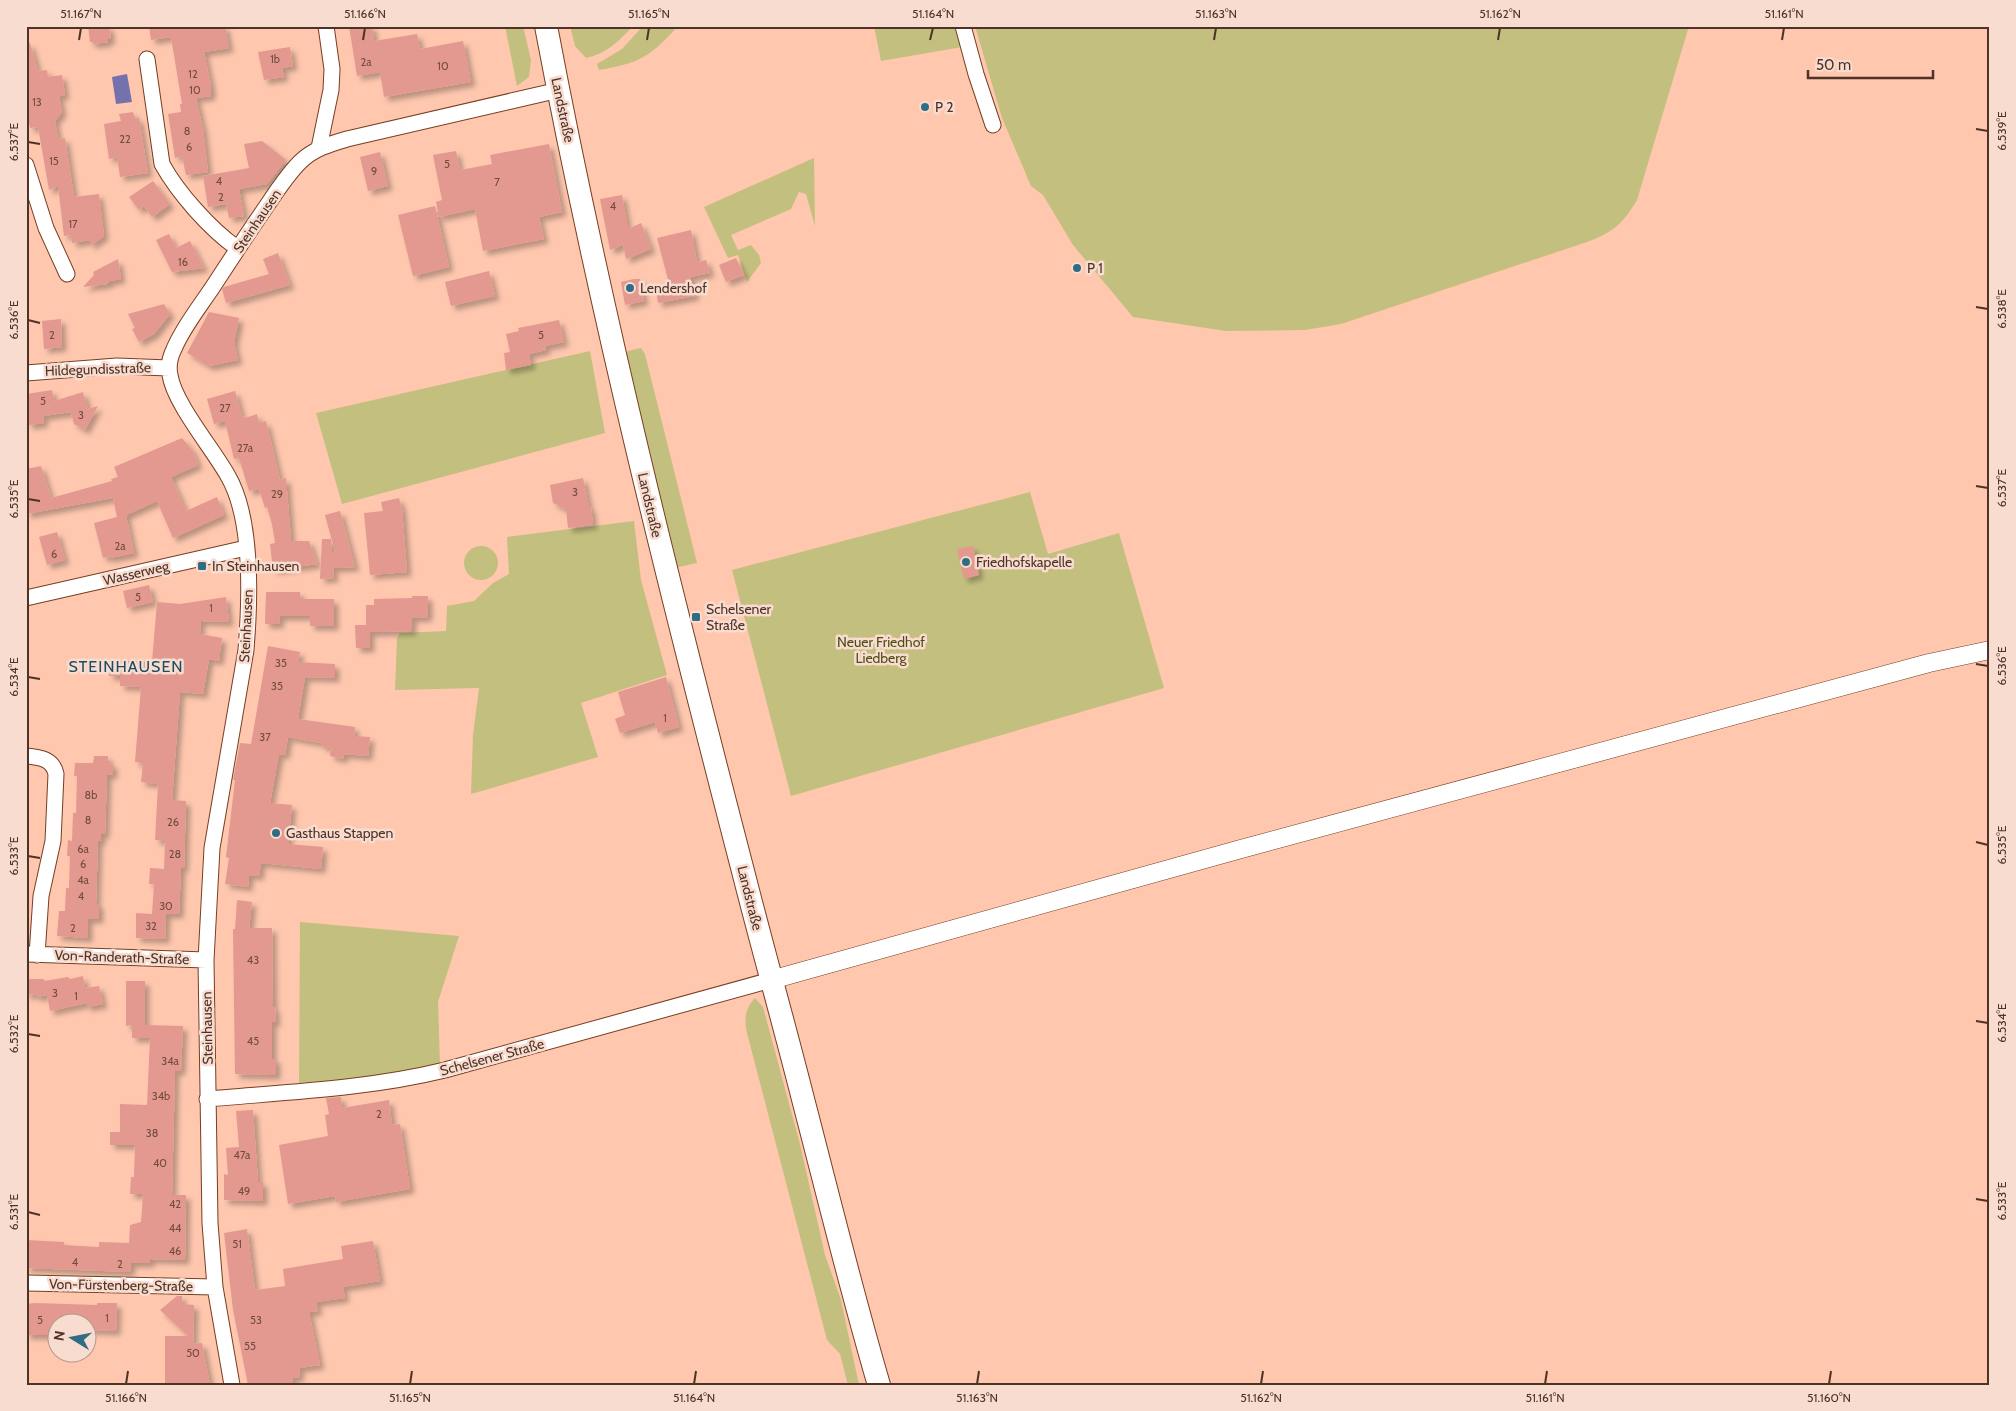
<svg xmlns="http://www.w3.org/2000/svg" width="2016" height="1411" font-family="Cabin,sans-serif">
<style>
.green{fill:#c3c07f}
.water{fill:#7571ac}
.building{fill:#e39890;filter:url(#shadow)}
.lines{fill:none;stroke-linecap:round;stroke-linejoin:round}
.minor-casing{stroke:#773e21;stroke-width:17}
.tertiary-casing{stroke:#773e21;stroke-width:19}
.primary-casing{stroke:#773e21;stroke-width:24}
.minor{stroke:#fff;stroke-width:15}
.tertiary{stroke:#fff;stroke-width:18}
.primary{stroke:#fff;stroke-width:22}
.ticks{fill:none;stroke:#4e3326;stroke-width:2}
.poi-dot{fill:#306c84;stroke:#f8dccf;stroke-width:2}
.labels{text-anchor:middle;stroke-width:5;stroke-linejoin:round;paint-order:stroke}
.number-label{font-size:11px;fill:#734c40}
.poi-label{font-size:14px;fill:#4e3326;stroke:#f8dccf;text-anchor:start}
.street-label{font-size:14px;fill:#4e3326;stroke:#f8dccf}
.park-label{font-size:14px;fill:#504e18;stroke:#f8dccf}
.quarter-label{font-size:16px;letter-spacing:1px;fill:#1c4c5f;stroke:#f8dccf}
.neatline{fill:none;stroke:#4e3326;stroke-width:2}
.ticks-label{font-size:12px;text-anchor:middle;fill:#4e3326}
</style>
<defs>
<filter id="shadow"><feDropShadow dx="4.5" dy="4.5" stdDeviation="2.5" flood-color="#0004"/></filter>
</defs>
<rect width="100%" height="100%" fill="#fec7ae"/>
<path class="green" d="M505 26H523L531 60 529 77 517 86Z
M570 26H633C619 41 606 54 586 58L575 46Z
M643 26H678C650 57 640 63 599 70L597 64 622 49Z
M874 26H958L962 47 881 61Z
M975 26H1689L1637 200C1623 224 1612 233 1587 242L1341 324 1305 330 1226 331 1133 317 1073 245 1043 195 1031 186 1002 118Z
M814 158 815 226 806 194 799 192 791 209 731 235 738 250 751 245 759 255 761 263 747 282 738 255 728 258 704 207Z
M641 348 645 354 697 563 674 568 624 358 628 351Z
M590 351 605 433 342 504 316 413Z
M1030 492 1048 554 1119 533 1164 688 791 796 732 570Z
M634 521 641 580 667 675 581 703 598 757 471 794 473 735 479 688 395 690 397 638 400 633 446 631 447 606 474 601 493 583 509 574 507 537Z
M464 563a17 17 0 1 1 34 0a17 17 0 1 1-34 0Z
M300 922 459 936 438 1002 440 1064 391 1076 299 1083Z
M755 998 763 1007 800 1144 825 1255 841 1300 859 1385H848L840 1354 827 1340 747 1033C744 1018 745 1009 755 998Z"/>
<path class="water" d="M127 74 132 102 116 104 112 77Z"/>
<path class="building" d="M88 26H109L111 39H108V42L93 44V42H90Z
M149 26H225L229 48 204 52 211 86V96L196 98 203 129 208 172 186 175 182 156 175 158 168 114 181 112 180 104H182L171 37 151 40Z
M349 26H372L374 41 417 34 420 49 463 41 471 82 384 97 380 72 357 76Z
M30 43 38 71 47 70 48 77 62 75 65 95 59 96 62 112 55 121 58 139 65 138 74 197 99 194 104 236 90 246V240L72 243 71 235 64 236 58 186 49 190 38 127 30 128 26 106V44Z
M290 47 293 66 282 68 284 77 264 80 258 52Z
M133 112 135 119 139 118 148 173 120 177 117 157 109 159 104 124 121 121 119 114Z
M262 141 286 160 267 184 239 189 244 216 229 218 226 204 208 207 203 176 249 168 244 144Z
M549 144 562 212 539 217 544 239 483 251 475 209 439 217 436 202 442 200 433 155 456 151 460 170 492 164 490 155Z
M380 152 388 186 368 191 360 157Z
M153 181 170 204 152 217 144 206 139 210 129 197Z
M622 195 628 229 641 223 651 249 626 259 623 245 610 250 600 199Z
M435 206 449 267 413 276 398 215Z
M691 230 697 262 706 260 710 273 690 277 695 296 658 303 656 290 670 287 657 238Z
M169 234 176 248 190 241 204 268 172 272 156 240Z
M278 253 290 285 226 303 222 289 224 287 269 274 263 259Z
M736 258 744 275 726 282 719 265Z
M118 259 121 279 110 281 107 284 83 287 94 275 93 272Z
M489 271 495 296 451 306 445 282Z
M634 279H640L644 301 625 305 621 282Z
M164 304 170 314 154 334 139 342 132 329 135 328 128 314Z
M209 312 239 318 234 343 238 360 209 366 187 353Z
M61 319 62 347 44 349 42 321Z
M559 320 564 342 545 346 546 350 529 354 531 365 506 370 504 353 510 352 506 334 519 331 518 328Z
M52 390 54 401 83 392 88 409 98 406 85 430 74 424 71 412 43 416 44 423 29 425 26 418V394Z
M235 391 242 417 244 416 245 418 257 414 259 423 266 421 280 480 286 478 291 541H309L317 564 273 570 270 544 275 543 272 524 267 507 265 508 259 489 249 491 239 458 234 459 225 421 214 424 207 399Z
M182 438 193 451 198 465 171 477 186 511 217 497 224 515 173 538 157 501 126 515 134 553 110 558 109 556 103 558 94 523 117 517 113 498 26 514V469L41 466 51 498 112 481 111 479 118 477 114 467Z
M583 478 589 507H591L593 525 568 528 566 509 553 503 550 485Z
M399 498 402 509 407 572 370 575 364 513 383 511 381 502Z
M340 511 355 567 333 568 334 578 320 579 322 539H331L332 553 335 552 325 515Z
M57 532 65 560 47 565 39 537Z
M973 546 979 575 964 579 957 549Z
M149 585 153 602 127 608 123 591Z
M266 592H300V599H334V626H310V616H280L279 624H265Z
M412 596H428V617L412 618V631L370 632V648H356L355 625H366V605H374V599L412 598Z
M226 597 229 622 201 621 200 634 222 638 219 661 209 659 203 694 180 692 172 800 186 801 184 868H181L179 914H166L165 939 136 938V913L152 914 154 884H149L150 868 164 869 165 841 155 840 158 784 141 782 143 763 135 762 141 687 120 686V676H109L110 660 152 662 157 602 180 604Z
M268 646 300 652 298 662 335 664V678L305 677 298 719 355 727 354 736 370 737 368 756 344 754 343 759 330 756 331 748 321 746V743L288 737 285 755 279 754 270 803 292 805 288 844 323 847 321 869 261 863 259 876 249 875 248 887 225 884 229 858 226 857 235 780H233L240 743 251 744Z
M666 677 679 727 658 733 655 722 620 733 615 719 625 715 618 692Z
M94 756H108V763L113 764V774L107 775 105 834H101V841H98L96 904H99V919H88V938L57 936 59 911H65L66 888H69L70 856H67L68 840 72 841 73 813H76L77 776H74L75 763H93Z
M237 900 252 902 249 928H272L273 1007H275L276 1022H272V1059H276V1075L235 1074 233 929H235Z
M83 976 85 988 99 986 103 1004 87 1007V1003L50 1011 47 995 36 997V994L26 995V979H44V981L68 977 70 979Z
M126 981H145V1025L183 1026 181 1071H175L172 1195H186L185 1260 150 1259V1263H131L130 1272 26 1268V1240L64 1242V1245L99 1247V1242L129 1243 130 1225 141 1222 143 1194H130L131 1177H134L135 1145H110V1132H120V1104L147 1105 150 1038H132V1025L126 1026Z
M341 1097 342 1108 389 1100 392 1125 400 1124 410 1189 336 1202 335 1196 288 1204 279 1145 328 1136 325 1115 329 1114 326 1098Z
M253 1110 258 1182H263V1201L224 1200V1174L228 1175 226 1148 239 1147 236 1111Z
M247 1229 255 1290 285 1286 283 1269 343 1259 341 1246 373 1241 380 1281 343 1287 345 1298 316 1302 318 1311 309 1312 320 1365 299 1368 300 1377 292 1378 293 1385H248L233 1310 224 1233Z
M177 1296H182V1304L194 1305 193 1344 202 1343 210 1385H165V1336H188L160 1310Z
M35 1303 97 1305V1303H117L116 1331 88 1330V1324H58V1335H26V1304Z"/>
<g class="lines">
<g class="minor-casing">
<path id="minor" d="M963 26 976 74 993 125
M147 59 162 164C178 193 210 229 237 248
M319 148 331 90 332 69 326 26
M26 165 46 228 67 274
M26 373 117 366 169 368
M26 598 246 548
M26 756C40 757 53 759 56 774L53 841 41 896 37 955
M26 954 206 960
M207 1099C287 1092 367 1089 445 1070L771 980
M26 1283 215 1287
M232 1385 215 1287 210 1223 206 960 212 848 246 650C250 601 253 519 228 476 213 449 174 403 170 375 168 366 170 357 174 349 184 325 202 304 216 282 233 256 250 230 268 204 278 189 288 174 300 162 313 149 330 144 347 139L559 90"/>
</g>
<g class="tertiary-casing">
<path id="tertiary" d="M771 980 1241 849 1929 663 1990 650"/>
</g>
<g class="primary-casing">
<path id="primary" d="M546 26C600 312 671 594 744 875 763 950 784 1024 803 1099 828 1195 851 1290 879 1385"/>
</g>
<use href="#minor" class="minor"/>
<use href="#tertiary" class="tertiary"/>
<use href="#primary" class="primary"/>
</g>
<path class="ticks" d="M79 40 81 28M363 40 365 28M647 40 649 28M930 40 933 28M1214 40 1216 28M1498 40 1500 28M1782 40 1784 28M1976 129 1988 131M28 142 40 144M1976 307 1988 309M28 320 40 323M1976 486 1988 488M28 499 40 501M1976 664 1988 666M28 677 40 679M1976 842 1988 845M28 856 40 858M1976 1021 1988 1023M28 1034 40 1036M1976 1199 1988 1201M28 1212 40 1215M126 1384 128 1371M410 1384 412 1371M694 1384 696 1371M977 1384 979 1371M1261 1384 1263 1371M1545 1384 1547 1371M1829 1384 1831 1371"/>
<g class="poi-dot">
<circle cx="925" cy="107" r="5"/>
<circle cx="1077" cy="268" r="5"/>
<circle cx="630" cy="288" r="5"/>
<circle cx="966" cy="562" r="5"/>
<rect x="197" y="561" width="10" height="10" rx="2.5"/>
<rect x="691" y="612" width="10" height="10" rx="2.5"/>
<circle cx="276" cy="833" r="5"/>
</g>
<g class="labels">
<g class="number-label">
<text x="275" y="63">1b</text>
<text x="366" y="66">2a</text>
<text x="443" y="70">10</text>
<text x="193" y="78">12</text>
<text x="195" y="94">10</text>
<text x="37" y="106">13</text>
<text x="187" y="135">8</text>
<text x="125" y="143">22</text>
<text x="189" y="151">6</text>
<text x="54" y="165">15</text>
<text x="447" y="168">5</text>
<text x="374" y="175">9</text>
<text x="219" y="185">4</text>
<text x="497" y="186">7</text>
<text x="221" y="201">2</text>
<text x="613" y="210">4</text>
<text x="73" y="228">17</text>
<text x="183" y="266">16</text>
<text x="52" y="339">2</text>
<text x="541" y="339">5</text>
<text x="43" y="405">5</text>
<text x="225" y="412">27</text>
<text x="81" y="419">3</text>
<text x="245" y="452">27a</text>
<text x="575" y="496">3</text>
<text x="277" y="498">29</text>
<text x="120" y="550">2a</text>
<text x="54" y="558">6</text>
<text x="138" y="601">5</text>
<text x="211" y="612">1</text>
<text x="281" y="667">35</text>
<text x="277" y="690">35</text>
<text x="665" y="722">1</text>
<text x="265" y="741">37</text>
<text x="91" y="799">8b</text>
<text x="88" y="824">8</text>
<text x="173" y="826">26</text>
<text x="83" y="853">6a</text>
<text x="175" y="858">28</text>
<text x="83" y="868">6</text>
<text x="83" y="884">4a</text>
<text x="81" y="900">4</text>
<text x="166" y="910">30</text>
<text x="151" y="930">32</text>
<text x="73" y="932">2</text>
<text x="253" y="964">43</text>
<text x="55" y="997">3</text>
<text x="76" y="1000">1</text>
<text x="253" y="1045">45</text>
<text x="170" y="1065">34a</text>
<text x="161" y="1100">34b</text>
<text x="379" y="1118">2</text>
<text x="152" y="1137">38</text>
<text x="242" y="1159">47a</text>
<text x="160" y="1167">40</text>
<text x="244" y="1195">49</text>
<text x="175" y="1208">42</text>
<text x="175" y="1232">44</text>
<text x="237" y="1248">51</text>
<text x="175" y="1255">46</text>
<text x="75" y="1266">4</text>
<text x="120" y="1268">2</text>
<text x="107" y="1322">1</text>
<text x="40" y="1324">5</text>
<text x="256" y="1324">53</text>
<text x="250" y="1350">55</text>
<text x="193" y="1357">50</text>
</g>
<g class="poi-label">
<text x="935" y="112">P 2</text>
<text x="1087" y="273">P 1</text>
<text x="640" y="293">Lendershof</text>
<text x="976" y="567">Friedhofskapelle</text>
<text x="212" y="571">In Steinhausen</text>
<text x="706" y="614">Schelsener<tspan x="706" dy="16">Straße</tspan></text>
<text x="286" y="838">Gasthaus Stappen</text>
</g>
<g class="street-label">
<text transform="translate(563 110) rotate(78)" y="5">Landstraße</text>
<text transform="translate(257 221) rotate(-56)" y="5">Steinhausen</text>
<text transform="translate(98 369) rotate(-2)" y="5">Hildegundisstraße</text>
<text transform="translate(650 505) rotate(77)" y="5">Landstraße</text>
<text transform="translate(136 573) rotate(-13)" y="5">Wasserweg</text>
<text transform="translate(246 626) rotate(-87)" y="5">Steinhausen</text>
<text transform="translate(750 898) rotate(76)" y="5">Landstraße</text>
<text transform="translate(122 957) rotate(2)" y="5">Von-Randerath-Straße</text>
<text transform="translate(207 1028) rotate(-91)" y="5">Steinhausen</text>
<text transform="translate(492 1057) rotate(-15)" y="5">Schelsener Straße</text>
<text transform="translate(121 1285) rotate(1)" y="5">Von-Fürstenberg-Straße</text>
</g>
<g class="park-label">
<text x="881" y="647">Neuer Friedhof<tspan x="881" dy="16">Liedberg</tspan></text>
</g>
<g class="quarter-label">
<text x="126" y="672">STEINHAUSEN</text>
</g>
</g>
<rect width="2016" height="1411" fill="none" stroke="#f8dccf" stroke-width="55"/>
<g transform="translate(72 1338) rotate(280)"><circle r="24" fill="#f8dccf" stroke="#b4988b"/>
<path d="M0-4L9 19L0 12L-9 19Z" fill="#306c84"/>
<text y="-8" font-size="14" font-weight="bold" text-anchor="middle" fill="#4e3326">N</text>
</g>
<path d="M1808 70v8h125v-8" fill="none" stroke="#4e3326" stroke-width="2.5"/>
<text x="1816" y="70" font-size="15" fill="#4e3326" stroke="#f8dccf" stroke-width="4" paint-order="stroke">50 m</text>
<rect x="28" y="28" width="1960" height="1356" class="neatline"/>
<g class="ticks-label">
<text x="81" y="18">51.167°N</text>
<text x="365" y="18">51.166°N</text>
<text x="649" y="18">51.165°N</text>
<text x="933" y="18">51.164°N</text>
<text x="1216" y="18">51.163°N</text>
<text x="1500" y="18">51.162°N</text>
<text x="1784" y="18">51.161°N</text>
<text transform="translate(2002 131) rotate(-90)" y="4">6.539°E</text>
<text transform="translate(14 142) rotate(-90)" y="4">6.537°E</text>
<text transform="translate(2002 309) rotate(-90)" y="4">6.538°E</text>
<text transform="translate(14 320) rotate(-90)" y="4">6.536°E</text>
<text transform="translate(2002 488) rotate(-90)" y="4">6.537°E</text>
<text transform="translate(14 499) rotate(-90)" y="4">6.535°E</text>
<text transform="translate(2002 666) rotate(-90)" y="4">6.536°E</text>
<text transform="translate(14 677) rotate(-90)" y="4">6.534°E</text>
<text transform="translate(2002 845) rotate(-90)" y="4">6.535°E</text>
<text transform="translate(14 856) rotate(-90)" y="4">6.533°E</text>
<text transform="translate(2002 1023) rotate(-90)" y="4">6.534°E</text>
<text transform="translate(14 1034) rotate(-90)" y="4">6.532°E</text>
<text transform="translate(2002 1201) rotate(-90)" y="4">6.533°E</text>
<text transform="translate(14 1212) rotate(-90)" y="4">6.531°E</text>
<text x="126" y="1402">51.166°N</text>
<text x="410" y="1402">51.165°N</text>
<text x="694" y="1402">51.164°N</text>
<text x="977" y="1402">51.163°N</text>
<text x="1261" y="1402">51.162°N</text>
<text x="1545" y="1402">51.161°N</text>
<text x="1829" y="1402">51.160°N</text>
</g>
</svg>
